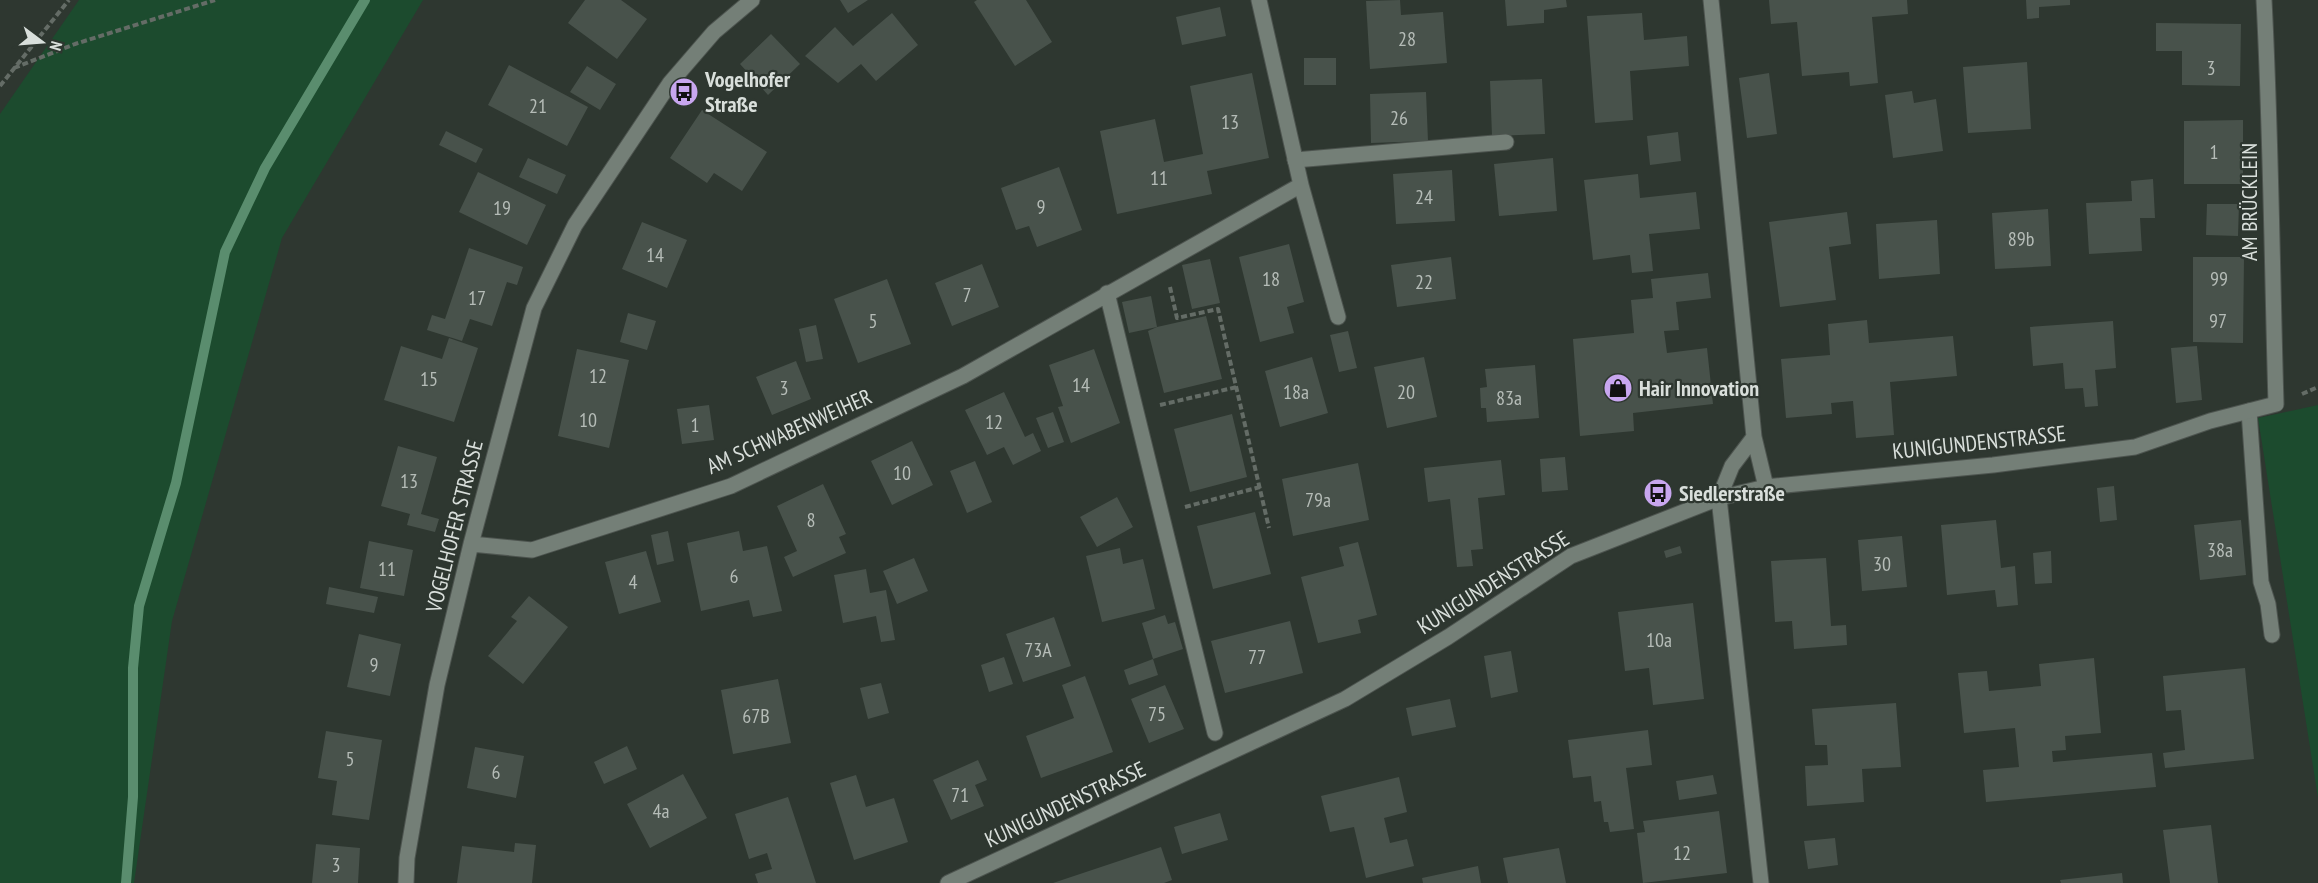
<svg xmlns="http://www.w3.org/2000/svg" width="2318" height="883" font-family="'PT Sans Narrow',sans-serif">
<style>
.green{fill:#1c4b2e}
.lines{fill:none;stroke-linecap:round;stroke-linejoin:round}
.stream{stroke:#5a8d6e;stroke-width:10}
.building{fill:#48524b}
.lane-casing{stroke:#4d544f;stroke-width:17}
.street-casing{stroke:#4d544f;stroke-width:17}
.path{stroke:#646c66;stroke-width:4;stroke-dasharray:6 3;stroke-linecap:butt}
.lane{stroke:#747f77;stroke-width:15}
.street{stroke:#747f77;stroke-width:15}
.labels{text-anchor:middle;stroke-width:4.5;stroke-linejoin:round;paint-order:stroke}
.number-label{font-size:20px;fill:#b5bcb7}
.poi-label{font-size:22px;font-weight:bold;fill:#d9dfdb;stroke:#2e3730;text-anchor:start}
.street-label{font-size:22px;fill:#d9dfdb;stroke:#2e3730}
</style>
<rect width="100%" height="100%" fill="#2e3730"/>
<path class="green" d="M79 0H423L282 238 172 621 134 883H0V114Z
M2318 405V798L2258 418Z"/>
<g class="lines">
<path class="stream" d="M126 883 133 797V668L139 606 176 483 225 252 265 168 365 0"/>
</g>
<path class="building" d="M585 0H621L647 19 617 59 568 23Z
M840 0H868L848 13Z
M977 0H1026L1052 42 1015 66 974 2Z
M1400 0 1401 15 1443 12 1447 63 1370 69 1366 1Z
M1505 0H1566L1567 7 1544 10V23L1507 26Z
M1769 0H1907L1908 14 1872 17 1878 83 1850 86 1849 72 1802 76 1797 22 1771 24Z
M2026 0H2070V5L2039 7V18L2027 19Z
M1220 7 1226 36 1182 45 1176 17Z
M892 13 918 45 876 81 861 64 838 83 805 56 835 27 853 46Z
M1642 13 1644 40 1687 36 1689 66 1630 71 1633 120 1595 123 1587 16Z
M2156 23 2241 24 2240 86 2182 85V51H2156Z
M771 34 800 64 768 95 740 64Z
M1304 58H1336V85H1304Z
M2027 62 2031 129 1968 133 1963 67Z
M509 65 588 107 567 146 488 105Z
M587 66 616 84 600 110 570 92Z
M1252 73 1269 158 1207 171 1212 194 1117 214 1100 131 1155 119 1164 162 1203 154 1190 86Z
M1769 73 1777 134 1747 138 1739 78Z
M1542 79 1545 134 1492 136 1490 81Z
M1912 91 1914 103 1936 99 1943 151 1893 158 1885 95Z
M1426 92 1428 141 1371 143 1370 94Z
M702 110 767 152 742 191 714 173 707 183 670 158Z
M2243 120V184H2184V121Z
M446 131 483 149 476 163 439 145Z
M1678 132 1681 161 1650 165 1647 136Z
M528 158 566 175 557 194 519 177Z
M1553 158 1557 211 1499 216 1494 164Z
M1059 167 1082 230 1037 247 1029 226 1016 230 1001 188Z
M1452 170 1455 221 1396 224 1393 174Z
M478 172 546 205 527 245 459 212Z
M1638 174 1640 198 1696 192 1700 229 1649 234 1653 271 1632 273 1630 255 1593 260 1584 180Z
M2153 179 2155 218H2140L2142 251 2089 254 2086 203 2132 201 2131 181Z
M2207 204H2239L2238 236 2206 235Z
M2048 209 2051 266 1995 269 1992 213Z
M1847 212 1851 244 1829 247 1836 300 1780 307 1769 222Z
M1937 220 1940 274 1879 279 1876 224Z
M642 222 687 240 667 288 622 269Z
M1289 244 1304 302 1287 307 1294 333 1260 342 1239 257Z
M469 248 523 267 517 285 507 282 492 326 470 319 462 341 427 330 432 315 445 319Z
M1451 257 1456 299 1397 307 1391 265Z
M2193 257H2244L2243 343 2193 342Z
M1210 259 1220 303 1192 309 1182 265Z
M982 264 999 307 952 326 935 283Z
M1708 273 1711 298 1676 302 1679 330 1664 331 1667 353 1707 348 1713 404 1633 413 1634 431 1580 436 1573 339 1634 333 1631 300 1653 298 1651 279Z
M887 279 911 344 858 363 834 299Z
M1151 296 1157 327 1206 316 1222 379 1164 393 1148 331 1157 327 1129 333 1122 302Z
M628 313 656 321 647 350 620 342Z
M1867 320 1869 343 1953 336 1957 376 1890 382 1894 435 1856 438 1853 401 1831 403 1832 414 1786 418 1781 359 1830 355 1828 324Z
M2113 321 2116 368 2095 370 2098 406 2085 407 2083 388 2065 389 2063 363 2033 366 2030 327Z
M816 325 823 359 806 362 799 329Z
M1348 331 1357 368 1339 372 1330 335Z
M449 338 478 348 454 422 384 400 401 346 442 359Z
M2197 346 2202 400 2176 403 2171 348Z
M577 349 629 360 609 448 558 436Z
M1094 349 1120 423 1071 443 1058 407 1063 406 1049 365Z
M1312 357 1328 413 1280 427 1265 371Z
M1424 357 1437 417 1387 428 1374 367Z
M796 361 811 399 772 415 756 377Z
M1535 365 1539 418 1487 422 1486 408H1481L1480 388 1487 387 1485 369Z
M1004 392 1025 437 1033 433 1041 451 1013 465 1004 447 987 455 965 410Z
M709 405 714 440 682 444 677 409Z
M1053 412 1064 442 1048 448 1036 418Z
M1232 414 1247 477 1190 492 1174 429Z
M912 441 933 485 892 505 871 461Z
M398 446 437 457 421 514 439 519 435 532 407 525 410 514 381 506Z
M1565 457 1568 490 1542 492 1540 459Z
M1501 460 1505 495 1478 498 1483 549 1471 550 1473 566 1457 567 1450 499 1428 502 1424 468Z
M975 461 992 502 967 513 950 471Z
M1358 463 1369 520 1293 536 1282 479Z
M823 484 846 534 839 537 846 553 793 577 784 557 797 551 777 506Z
M2114 486 2117 520 2100 522 2097 488Z
M1117 497 1133 527 1097 547 1080 517Z
M1255 512 1271 574 1213 589 1197 526Z
M1996 520 2001 568 2015 566 2018 605 1997 607 1995 590 1947 595 1941 525Z
M2241 520 2246 575 2200 580 2194 525Z
M668 531 674 561 657 565 651 535Z
M739 531 743 551 767 546 782 611 753 617 749 600 701 611 687 543Z
M1902 536 1907 587 1862 591 1858 540Z
M369 541 413 550 404 596 360 588Z
M1358 542 1377 615 1358 620 1361 633 1318 643 1301 577 1344 566 1339 547Z
M1680 546 1682 553 1666 558 1664 551Z
M1120 548 1123 564 1143 559 1155 609 1102 622 1086 556Z
M646 551 661 602 619 614 605 562Z
M2051 551 2052 583 2035 584 2033 553Z
M914 558 928 591 897 604 883 571Z
M1826 558 1831 626 1846 625 1847 645 1794 649 1792 621 1775 622 1771 561Z
M866 569 870 593 886 590 895 640 881 642 876 616 843 623 834 575Z
M329 587 378 597 374 613 326 604Z
M529 596 568 627 523 684 488 656 517 621 511 617Z
M1693 603 1704 699 1653 705 1649 668 1625 671 1618 612Z
M1165 615 1168 624 1175 622 1183 649 1153 659 1158 675 1129 685 1124 670 1153 659 1142 623Z
M1054 617 1071 666 1023 682 1006 634Z
M1290 621 1303 673 1225 693 1211 641Z
M359 634 401 644 390 696 347 687Z
M1511 651 1518 692 1491 698 1484 656Z
M1004 657 1013 684 989 692 981 665Z
M2094 658 2101 733 2065 736 2066 750 2052 751 2053 762 2152 753 2156 787 1986 802 1983 770 2019 767 2015 728 1964 733 1958 673 1987 671 1989 691 2041 686 2039 664Z
M2245 668 2254 759 2165 768 2163 753 2185 750 2181 710 2166 711 2163 676Z
M1085 676 1113 752 1041 778 1026 736 1074 718 1062 685Z
M778 679 791 743 733 754 721 690Z
M881 683 889 713 868 719 860 688Z
M1165 685 1184 729 1149 743 1131 699Z
M1450 699 1456 727 1412 736 1406 708Z
M1896 703 1901 767 1862 769 1864 802 1807 806 1805 766 1828 765 1827 745H1815L1812 709Z
M1648 730 1652 765 1626 768 1634 829 1610 832 1608 822H1604L1601 801 1594 802 1591 776 1573 778 1568 740Z
M326 731 382 740 369 820 332 815 337 781 318 778Z
M627 746 637 769 604 784 594 762Z
M475 747 524 756 516 798 467 788Z
M978 760 987 780 975 785 984 806 951 820 933 780Z
M683 774 707 818 650 848 627 804Z
M856 775 866 807 894 798 908 842 854 860 830 783Z
M1713 775 1717 794 1679 800 1676 781Z
M1399 777 1407 812 1384 818 1390 843 1407 839 1414 866 1366 878 1354 827 1330 832 1321 796Z
M788 797 816 883H758L755 874 772 869 767 853 749 859 735 814Z
M1719 811 1727 873 1643 883 1637 833 1645 832 1643 821Z
M1220 813 1228 840 1182 854 1174 827Z
M2211 825 2218 883H2170L2163 830Z
M1835 838 1838 865 1808 869 1804 841Z
M515 843 536 845 532 883H457L462 846 514 852Z
M316 844 360 848 358 883H312Z
M1161 847 1172 880 1164 883H1053Z
M1559 848 1566 883H1508L1503 858Z
M1478 866 1481 883H1423L1422 878Z
M2122 873 2123 883H2061L2060 880Z"/>
<g class="lines">
<g class="lane-casing">
<path id="lane" d="M1295 160 1506 142
M2249 411 2261 582 2268 604 2272 635"/>
</g>
<g class="street-casing">
<path id="street" d="M1711 0 1754 437 1766 487
M1301 185 1338 317
M1107 293 1215 733
M1754 437 1732 466 1719 498 1761 883
M471 544 532 550 731 486 963 376 1301 185 1259 0
M406 883 407 858 437 685 471 544 534 308 575 225 670 83 714 32 752 0
M948 883 1345 699 1448 637 1571 556 1719 498 1766 487 1993 465 2135 447 2210 421 2276 404C2272 269 2271 134 2264 0"/>
</g>
<path class="path" d="M14 68 75 44 215 0
M0 86 69 0
M1170 287 1177 318 1218 309 1269 528
M2302 394 2318 387
M1160 405 1237 387
M1185 507 1260 487"/>
<use href="#lane" class="lane"/>
<use href="#street" class="street"/>
</g>
<defs>
<g id="bus-disc" transform="scale(1.5)"><circle r="9.5" fill="#c8a6ef" stroke="#2e3730"/><path d="M-5-6H5V4H4V6H2V4H-2V6H-4V4H-5ZM-3.5-4V0h7V-4ZM-3.5 1.2v1.5H-2V1.2ZM2 1.2v1.5H3.5V1.2Z" fill="#111"/></g>
<g id="shop-disc" transform="scale(1.5)"><circle r="9.5" fill="#c8a6ef" stroke="#2e3730"/><path d="M-5-2.5h2.3a2.7 3.5 0 0 1 5.4 0H5L5.5 6h-11ZM-1.5-2.5h3a1.5 2.3 0 0 0-3 0Z" fill="#111"/></g>
</defs>
<g fill-rule="evenodd">
<use href="#bus-disc" x="684" y="92"/>
<use href="#shop-disc" x="1618" y="388"/>
<use href="#bus-disc" x="1658" y="493"/>
</g>
<g class="labels">
<g class="number-label">
<text x="1407" y="46">28</text>
<text x="2211" y="75">3</text>
<text x="538" y="113">21</text>
<text x="1399" y="125">26</text>
<text x="1230" y="129">13</text>
<text x="2214" y="159">1</text>
<text x="1159" y="185">11</text>
<text x="1424" y="204">24</text>
<text x="1041" y="214">9</text>
<text x="502" y="215">19</text>
<text x="2021" y="246">89b</text>
<text x="655" y="262">14</text>
<text x="1271" y="286">18</text>
<text x="2219" y="286">99</text>
<text x="1424" y="289">22</text>
<text x="967" y="302">7</text>
<text x="477" y="305">17</text>
<text x="873" y="328">5</text>
<text x="2218" y="328">97</text>
<text x="598" y="383">12</text>
<text x="429" y="386">15</text>
<text x="1081" y="392">14</text>
<text x="784" y="395">3</text>
<text x="1296" y="399">18a</text>
<text x="1406" y="399">20</text>
<text x="1509" y="405">83a</text>
<text x="588" y="427">10</text>
<text x="994" y="429">12</text>
<text x="695" y="432">1</text>
<text x="902" y="480">10</text>
<text x="409" y="488">13</text>
<text x="1318" y="507">79a</text>
<text x="811" y="527">8</text>
<text x="2220" y="557">38a</text>
<text x="1882" y="571">30</text>
<text x="387" y="576">11</text>
<text x="734" y="583">6</text>
<text x="633" y="589">4</text>
<text x="1659" y="647">10a</text>
<text x="1038" y="657">73A</text>
<text x="1257" y="664">77</text>
<text x="374" y="672">9</text>
<text x="1157" y="721">75</text>
<text x="756" y="723">67B</text>
<text x="350" y="766">5</text>
<text x="496" y="779">6</text>
<text x="960" y="802">71</text>
<text x="661" y="818">4a</text>
<text x="1682" y="860">12</text>
<text x="336" y="872">3</text>
</g>
<g class="poi-label">
<text x="705" y="87">Vogelhofer<tspan x="705" dy="25">Straße</tspan></text>
<text x="1639" y="396">Hair Innovation</text>
<text x="1679" y="501">Siedlerstraße</text>
</g>
<g class="street-label">
<text transform="translate(2249 202) rotate(-90)" y="8">AM BRÜCKLEIN</text>
<text transform="translate(789 431) rotate(-24)" y="8">AM SCHWABENWEIHER</text>
<text transform="translate(1979 442) rotate(-6)" y="8">KUNIGUNDENSTRASSE</text>
<text transform="translate(454 526) rotate(-76)" y="8">VOGELHOFER STRASSE</text>
<text transform="translate(1493 582) rotate(-32)" y="8">KUNIGUNDENSTRASSE</text>
<text transform="translate(1065 804) rotate(-25)" y="8">KUNIGUNDENSTRASSE</text>
</g>
</g>
<g transform="translate(42 42) rotate(106)" stroke="#2e3730" stroke-width="4.5" paint-order="stroke">
<path d="M0-4.5L10 22L0 15L-10 22Z" fill="#d9dfdb"/>
<text y="-9" font-size="16" font-weight="bold" text-anchor="middle" fill="#d9dfdb">N</text>
</g>
</svg>
